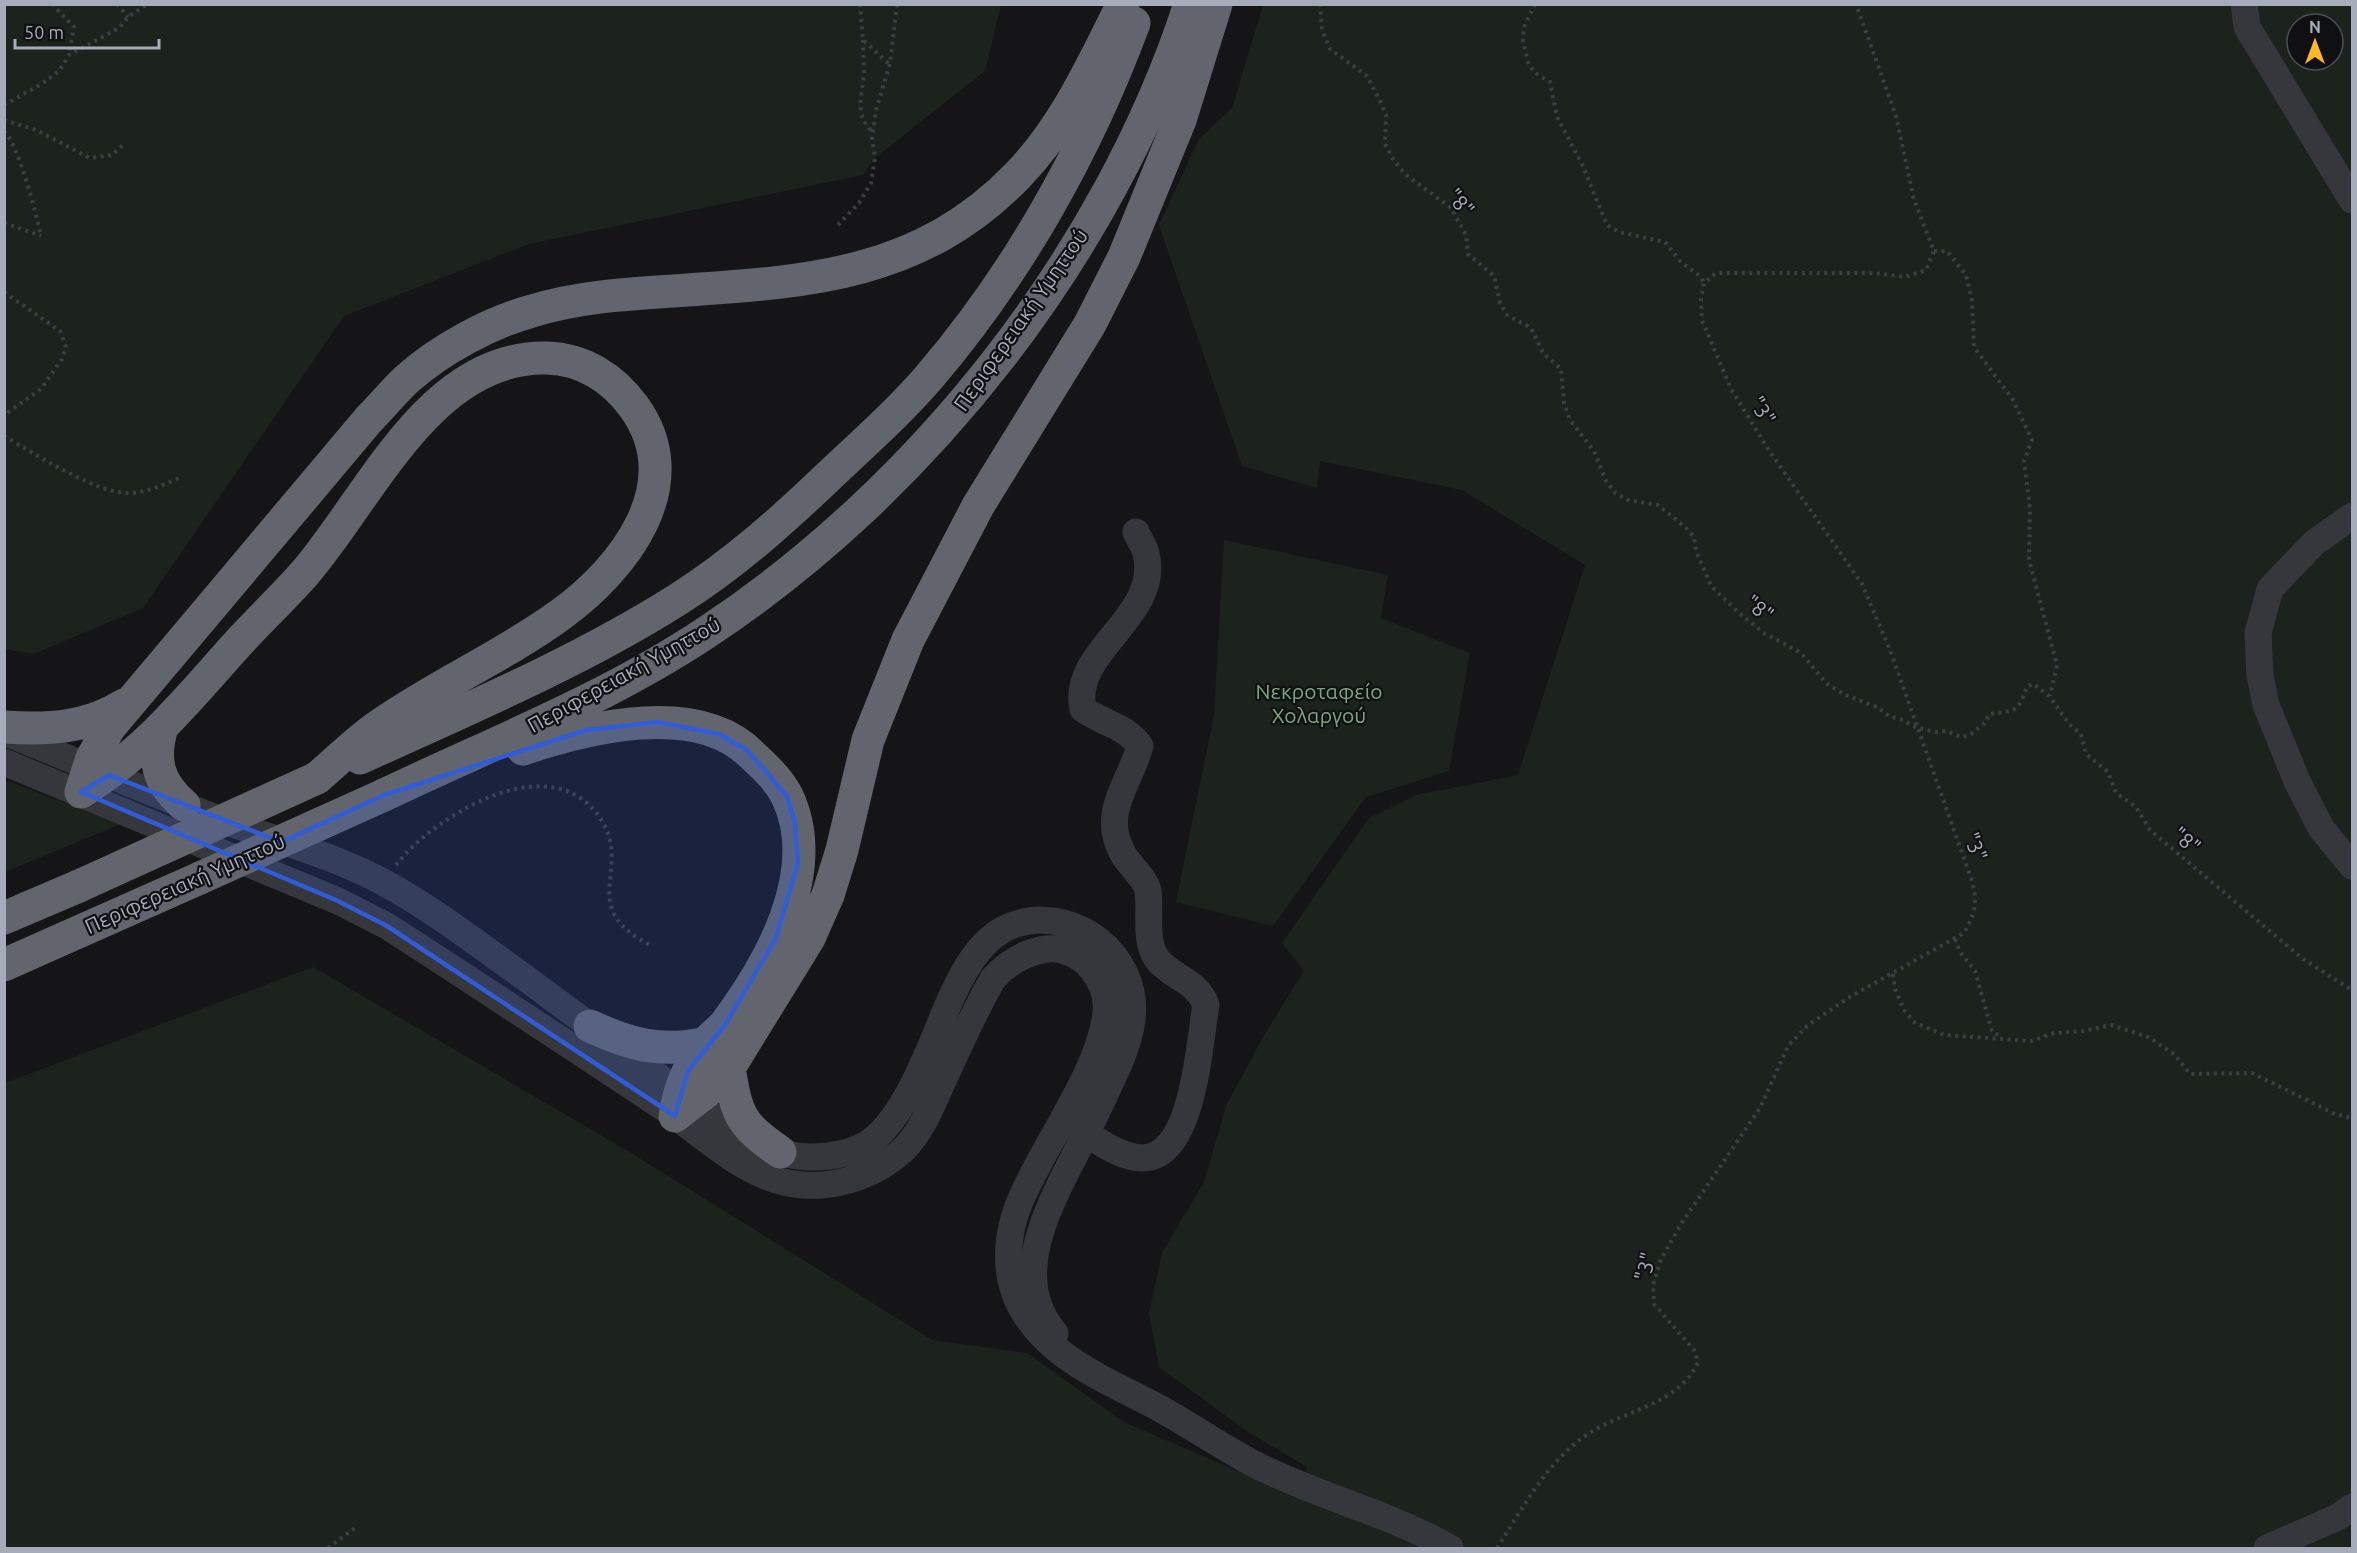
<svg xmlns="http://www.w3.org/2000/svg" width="2357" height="1553" font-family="Ubuntu,sans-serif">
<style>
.green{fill:#1b231c;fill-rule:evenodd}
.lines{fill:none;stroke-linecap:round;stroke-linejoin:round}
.path{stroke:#3c3e44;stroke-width:4;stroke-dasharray:3 4.5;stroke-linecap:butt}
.minor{stroke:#36373d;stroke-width:27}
.highway{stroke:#62656e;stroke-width:33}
.highway-bridge{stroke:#62656e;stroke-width:33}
.marked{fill:#325cd3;fill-opacity:0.2;stroke:#325cd3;stroke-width:4.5;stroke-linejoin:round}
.labels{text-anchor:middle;stroke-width:4.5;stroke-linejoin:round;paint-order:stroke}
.street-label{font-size:21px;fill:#a6acb9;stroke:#101013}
.park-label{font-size:21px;fill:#7ca57f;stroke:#101013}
</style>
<rect width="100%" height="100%" fill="#151518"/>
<path class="green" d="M4 5 5 4 1001 5 985 71 875 158 863 175 529 244 344 316 143 608 33 654 4 649Z
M1263 5H2352V1548H5V1083L313 967 628 1151 932 1340 1027 1353 1124 1422 1303 1499 1307 1467 1248 1432 1159 1367 1149 1313 1162 1253 1204 1182 1226 1106 1264 1035 1304 971 1282 943 1369 818 1416 795 1518 775 1585 565 1462 490 1320 461 1317 488 1242 466 1159 225 1199 139 1232 108ZM2297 24H2333V60H2297Z
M1224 540 1388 575 1381 618 1470 653 1449 771 1366 797 1273 926 1176 902 1214 715Z
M5 780 121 824 5 872Z"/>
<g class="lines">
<path class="path" d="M52 4 74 27 69 54
M117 4 128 17
M860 4 863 40 889 64
M1320 4 1322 30 1330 49 1367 76 1381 103 1386 115 1385 144 1393 159 1405 174 1451 208 1466 235 1468 254 1494 276 1500 303 1507 315 1531 328 1543 353 1561 369 1564 403 1570 420 1594 451 1606 481 1615 493 1628 500 1658 505 1686 528 1694 537 1696 551 1711 586 1739 613 1764 633 1801 653 1826 683 1843 694 1877 707 1889 716 1903 720 1915 727 1935 732 1946 731 1961 737 1970 735 1985 723 1989 714C2015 710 2018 714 2027 686L2034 684 2050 697 2069 724 2081 734 2086 754 2108 772 2116 793 2136 807 2150 830 2303 959 2352 990
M1535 4 1524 27 1523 41 1528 62 1534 72 1550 82 1557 117 1582 164 1607 225 1619 232 1665 242 1680 261 1701 277 1704 283
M863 40C863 51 864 62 864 74 862 95 854 116 873 132
M4 105 40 85 59 71 69 55 119 28 128 17 147 4
M4 120 36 130 90 158 112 155 124 144
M4 131C19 146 36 213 41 236
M4 223 41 236
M838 225 859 203 871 183 875 158 872 138 876 110 890 64 897 4
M1934 251H1947L1966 275 1972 301 1974 347 2013 400 2032 440 2024 461 2030 508 2029 560 2057 665 2050 696
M4 292 60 331 66 347 62 359 41 389 4 415
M4 436C34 453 98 495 130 493 148 492 163 485 179 478
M396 865C436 814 554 743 602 821 632 870 575 908 652 946
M1955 939 1960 952 1975 971 1992 1031 2000 1036
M1893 974 1895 989 1904 1010 1914 1022 1944 1035 2031 1041 2054 1033 2083 1031 2111 1025 2148 1037 2174 1054 2190 1074 2252 1073 2335 1114 2352 1118
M328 1548 358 1526
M1497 1548C1523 1508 1547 1461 1588 1434 1624 1410 1679 1405 1698 1362L1694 1350 1654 1304 1653 1285 1661 1259 1683 1221 1760 1108 1788 1046 1807 1026 1848 998 1964 933C1976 912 1978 901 1971 878L1890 650 1862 584 1768 449 1731 389 1702 320 1701 299 1704 283 1716 273H1874L1905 277 1926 270 1934 251 1914 200 1896 116 1856 4"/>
<path class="minor" d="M2244 4 2247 27 2352 200
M2352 516 2314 543 2270 589 2258 633 2260 675 2266 705 2297 781 2321 828 2352 866
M4 732C78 762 151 793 224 821 277 840 334 856 383 882 422 903 459 930 495 956 555 999 613 1044 673 1087 699 1105 725 1128 753 1142 770 1150 790 1157 810 1157 829 1157 850 1154 867 1144 907 1118 932 1041 951 998 963 972 978 943 1004 929 1056 903 1119 937 1131 992 1136 1017 1129 1040 1119 1064 1107 1090 1095 1117 1081 1143 1054 1197 1005 1276 1055 1333
M4 762 338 901 387 926C480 986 572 1047 664 1108 702 1134 742 1174 788 1183 828 1191 872 1178 902 1151 920 1134 931 1108 941 1085 958 1049 973 1013 993 979 1008 962 1025 952 1047 949 1063 947 1081 956 1091 968 1101 980 1108 996 1106 1013 1099 1075 1040 1148 1017 1209 1008 1234 1005 1265 1014 1291 1036 1354 1105 1379 1159 1408 1192 1426 1223 1448 1256 1465 1319 1497 1389 1513 1450 1548
M1071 1124C1090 1135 1117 1157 1141 1158 1194 1160 1199 1043 1206 1005 1196 979 1173 979 1157 959 1144 941 1151 912 1148 891 1146 879 1129 865 1123 854 1100 812 1129 786 1140 746 1125 725 1104 724 1083 709 1070 650 1162 617 1146 553 1144 546 1139 539 1136 532
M2267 1548 2338 1517 2352 1507"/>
<path class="highway" d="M4 727C48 730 87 728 124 705
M162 727C152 760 158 783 184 805
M523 749C586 728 697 699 752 755 765 767 779 780 787 796 823 871 770 964 726 1023 721 1030 713 1035 707 1042 689 1064 679 1088 675 1116
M360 758C467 709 577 663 677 600 734 564 783 520 831 474 865 442 899 412 930 376 1018 273 1087 150 1134 23
M81 792 92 758 109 728 369 419C382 406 394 391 407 379 441 349 489 323 532 311 578 297 625 294 673 291 805 282 919 277 1017 176 1065 127 1092 65 1123 4
M81 792C144 753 183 705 232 650 255 624 281 600 304 574 370 498 430 355 547 358 583 359 613 378 634 407 690 484 624 569 560 615 502 657 435 686 377 727 356 742 337 761 317 778
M384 795C491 744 604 700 704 634 923 490 1109 254 1190 4
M4 918 79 886
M4 965 200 878
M590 1026C631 1045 661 1053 706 1043
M729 1068C737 1116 740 1124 780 1152
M675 1116 706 1092 729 1068 809 938 828 895 842 850 868 740 908 640 978 506 1090 324 1124 257 1180 120 1216 4"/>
<path class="highway-bridge" d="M200 878 384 795
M79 886 317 778"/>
</g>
<path class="marked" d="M658 722 719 734 747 750 787 796 795 823 798 863 776 938 725 1025 688 1071 675 1116 387 926 338 901 81 792 109 775 281 842 384 795 586 730Z"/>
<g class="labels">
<g class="street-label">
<text transform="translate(1460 203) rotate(50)" y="7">"8"</text>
<text transform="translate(1021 320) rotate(-55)" y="7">Περιφερειακή Υμηττού</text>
<text transform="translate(1762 411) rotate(59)" y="7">"3"</text>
<text transform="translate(1759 609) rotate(38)" y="7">"8"</text>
<text transform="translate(624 675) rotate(-29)" y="7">Περιφερειακή Υμηττού</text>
<text transform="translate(2186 841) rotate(40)" y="7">"8"</text>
<text transform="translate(1975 847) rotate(69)" y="7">"3"</text>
<text transform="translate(185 884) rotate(-24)" y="7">Περιφερειακή Υμηττού</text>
<text transform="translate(1646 1267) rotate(-74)" y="7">"3"</text>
</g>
<g class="park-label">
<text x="1319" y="699">Νεκροταφείο<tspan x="1319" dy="24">Χολαργού</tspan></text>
</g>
</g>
<rect width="2357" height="1553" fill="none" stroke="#a6acb9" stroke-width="12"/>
<g transform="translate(2315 42)"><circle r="28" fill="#101013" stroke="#4c4e55" stroke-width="1.5"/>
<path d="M0-4.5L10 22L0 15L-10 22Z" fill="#ffb927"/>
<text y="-9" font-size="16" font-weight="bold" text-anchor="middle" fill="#a6acb9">N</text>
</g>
<path d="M15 39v9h144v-9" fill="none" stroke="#a6acb9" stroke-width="3"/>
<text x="24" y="39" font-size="18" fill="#a6acb9" stroke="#101013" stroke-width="4.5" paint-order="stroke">50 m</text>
</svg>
